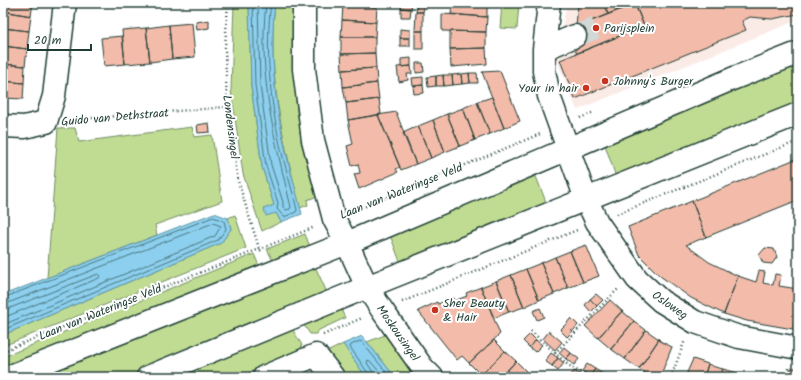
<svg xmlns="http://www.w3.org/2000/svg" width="801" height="380" font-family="Kalam,sans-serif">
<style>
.built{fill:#fbebe6}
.green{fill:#c0dc93;stroke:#708c64}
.water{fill:#8ccfee;stroke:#6095a4}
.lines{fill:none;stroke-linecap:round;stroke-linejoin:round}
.shore{stroke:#4b777e;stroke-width:1}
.building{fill:#f3bbaa;stroke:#1f3d34}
.minor-tunnel{stroke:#d2d8d6;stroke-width:22;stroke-dasharray:22 11;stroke-linecap:butt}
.minor-casing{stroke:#1f3d34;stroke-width:25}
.path{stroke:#1f3d34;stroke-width:2.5;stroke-dasharray:1 3;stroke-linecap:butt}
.minor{stroke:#fff;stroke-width:22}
.poi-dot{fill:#c8321e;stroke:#fff;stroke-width:1.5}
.labels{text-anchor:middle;stroke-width:4;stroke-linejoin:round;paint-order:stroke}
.poi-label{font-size:12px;fill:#1f3d34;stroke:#fff;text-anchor:start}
.street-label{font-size:12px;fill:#1f3d34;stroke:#fff}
</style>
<rect width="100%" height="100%" fill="#fff"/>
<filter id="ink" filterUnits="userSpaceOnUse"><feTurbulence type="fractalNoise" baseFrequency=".025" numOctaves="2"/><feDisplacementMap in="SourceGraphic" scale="8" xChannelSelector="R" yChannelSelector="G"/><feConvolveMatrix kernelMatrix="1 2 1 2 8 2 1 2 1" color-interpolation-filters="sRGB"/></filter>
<g filter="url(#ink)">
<path class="built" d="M567 3H798V20L577 110 556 58Z"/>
<path class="green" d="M234 3H249L251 86 262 167 274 205 264 209 276 213 281 222 262 231 243 174 231 90Z
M275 3H294L293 61 297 112 318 196 307 200 308 205 300 208C283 139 267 75 275 3Z
M502 3H519L517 29 500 28Z
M798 62V107L617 180 605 145Z
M192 127 194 137 212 135 222 201 155 225 157 235 47 278 58 128H75L79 142Z
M535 174 548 207 402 267 390 235Z
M235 215 246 248 3 346V335L221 243 231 229 228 218Z
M305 234 310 247 273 261 267 249Z
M254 254 260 268 3 372V357Z
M314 264 329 297 130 377H27Z
M340 307 345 318 319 330 316 334H310L301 321Z
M291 327 302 345 299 352 238 377H164Z
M385 335 419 377H395L367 342Z
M343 344 366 377H345L327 352Z"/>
<path class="water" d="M249 3H275C270 49 274 97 284 143 289 167 296 190 302 214L281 222 276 213 266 216 264 209 274 205 262 167 251 86Z
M214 213 228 218 231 229 221 243 3 335V295Z
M362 336 367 342 395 377H366L343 344Z"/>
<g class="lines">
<path class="shore" d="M253 3 255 85 266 166 278 203 277 209 284 217 296 212 297 210C292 188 285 167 280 145 270 99 265 50 271 3
M258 3 260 85 271 165 283 202V207L286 210 290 209 291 207C274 138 258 75 266 3
M3 298 213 217 224 221 226 229 218 240 3 330
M3 303H8L213 223 221 226 215 236 3 325
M3 309 10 308 98 274 100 275 99 278 3 318
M369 377 368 373 350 347 351 345 360 341 362 342 390 377
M374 377 373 372 367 363 368 360 370 361 384 377"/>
</g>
<path class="building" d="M3 3H33L31 16 3 11Z
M343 3H377V7Z
M402 3H412L411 9 401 8Z
M417 3H425L423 12H416Z
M452 3H488L487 9V17L451 14Z
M578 3H603L608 14 576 27Z
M603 3H629L630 5 608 14Z
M629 3H798V14L772 19 750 17 742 21 746 30 575 99 560 60 644 26 635 4 630 5Z
M343 4 377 7 376 22 342 20Z
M635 4 644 26 576 54V27Z
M401 8 411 9 410 17H401Z
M3 11 31 16 29 31 3 28Z
M416 12H423V31H415Z
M442 14 487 17 486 32 442 31Z
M209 20V28L197 30 196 22Z
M342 20 376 22 375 37H341Z
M192 23 195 57 172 59 169 25Z
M169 25 172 59 150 62 146 28Z
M3 28 29 31 27 49 3 46Z
M146 28 150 62 125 64 122 30Z
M400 29 410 30V38H400Z
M415 31H423V49H415Z
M450 31 486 32V48L450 49Z
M122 36 125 64 104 66 101 38Z
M341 37H375V53L341 54Z
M400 38H410V46H400Z
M3 46 27 49 25 66 3 64Z
M486 48 487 64 451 67 450 49Z
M375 53 376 68 342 70 341 54Z
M411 58V66L401 67V59Z
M416 63H423L424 72 416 73Z
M3 64 25 66 24 83 3 81Z
M411 66 412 74H407L408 80 399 82 397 67Z
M376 68 377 83 343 87 342 70Z
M500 71 520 121 504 128 482 72Z
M469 73 470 83 462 84 461 74Z
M469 73H477L478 83H470Z
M461 74 462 84 453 85 452 75Z
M443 75 444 86H436V76Z
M443 75H452L453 85 444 86Z
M436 76V86L428 87 427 77Z
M423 77V85L413 86 412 78Z
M3 81 24 83 23 99 3 98Z
M377 83 379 99 346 103 343 87Z
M423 85 424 93 414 94 413 86Z
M492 97 504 128 490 134 477 102Z
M379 99 381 114 348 120 346 103Z
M477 102 490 134 475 140 463 108Z
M463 108 475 140 460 146 447 114Z
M396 112 416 164 401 170 378 115Z
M447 114 460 146 445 152 433 120Z
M378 115 400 167 396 169 398 172 359 189 354 174 360 173 358 164 352 166 347 146 353 144 348 120Z
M433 120 445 152 431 158 418 126Z
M209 123 210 132 198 133 197 125Z
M418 126 431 158 416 164 403 133Z
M798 158V200L706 237 692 201Z
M692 201 706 237 686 245 709 262 738 276 724 314 691 298 660 276 639 255 628 227Z
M586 245 599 276 583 282 570 251Z
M765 248 774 249 777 257 772 264 763 263 759 255Z
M570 251 583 282 568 288 555 257Z
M555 257 568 288 554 294 541 263Z
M541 263 554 294 539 300 526 269Z
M526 269 539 300 524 307 511 275Z
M759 271 765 272 763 283 773 285 775 274 781 275 779 286 798 289V299L793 329 747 321 724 314 738 276 756 282Z
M511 275 524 307 509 312 496 281Z
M496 281 509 312 494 318 481 287Z
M481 287 500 334 469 363 462 356 457 360 418 311 437 302 438 304 453 298 454 301 467 296 466 293Z
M596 294 603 300 597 306 590 299Z
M590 299 597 306 591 312 585 305Z
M610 300 622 311 598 338 585 326Z
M540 308 544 317 537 320 533 311Z
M622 311 634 321 611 349 598 338Z
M571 318 578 325 573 331 566 324Z
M634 321 646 330 625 359 611 349Z
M566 324 573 331 567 337 560 330Z
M646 330 659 339 639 369 625 359Z
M549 331 562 342 555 350 543 339Z
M530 334 536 340 529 347 523 341Z
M659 339 660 341 672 347 660 377H652L639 369Z
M494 340 505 351 481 375 469 363Z
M536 340 542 345 535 352 529 347Z
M564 347 571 353 566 359 559 353Z
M505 351 516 361 501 377H483L481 375Z
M551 353 558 358 552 366 545 361Z
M571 353 579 359 574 365 566 359Z
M558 358 564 363 558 371 552 366Z
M693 359 708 364 704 377H685Z
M516 361 527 372 523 377H501Z
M587 364 595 369 590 376 582 371Z
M708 364 715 367 723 369 720 377H704Z
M791 368H798L797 377H790Z
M595 369 603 374 601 377 590 376Z
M723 369 738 373 737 377H720Z
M574 371 581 375 580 377H570Z
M527 372 532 376 533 377H523Z
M738 373 753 376V377H737Z"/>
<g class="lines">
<path class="minor-tunnel" d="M575 36 596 28"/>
<g class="minor-casing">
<path id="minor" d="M304 3V69L313 140 334 219 347 243 367 287 382 310 422 367 432 377
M549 3 544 49V71L549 96 586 199 597 222 637 279 661 301 695 322 739 337 798 348
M544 49 575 36
M3 126 24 127 46 122 54 96 65 3
M8 377 347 243 732 79 798 53
M148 377 367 287 798 114
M264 377 316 355 333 377"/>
</g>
<path class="path" d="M228 3 225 47 227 107 238 181 259 248 262 254
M580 118 594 112
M68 120 227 107
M354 211 540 134
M617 214 798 141
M402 302 577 230
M797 325 798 317
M531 331 567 364 587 377
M323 335 362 318
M3 351 315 227
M555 353 618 289
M671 377 685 340
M788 377 789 368"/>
<use href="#minor" class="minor"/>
</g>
</g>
<g class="poi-dot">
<circle cx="596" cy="28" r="4"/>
<circle cx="605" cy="81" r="4"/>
<circle cx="586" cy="88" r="4"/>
<circle cx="435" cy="310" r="4"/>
</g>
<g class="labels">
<g class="poi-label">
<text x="604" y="32">Parijsplein</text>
<text x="613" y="85">Johnny's Burger</text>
<text x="578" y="92" text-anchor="end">Your in hair</text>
<text x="443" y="307">Sher Beauty<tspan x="443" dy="14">&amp; Hair</tspan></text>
</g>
<g class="street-label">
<text transform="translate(115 117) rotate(-5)" y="4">Guido van Dethstraat</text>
<text transform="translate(231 127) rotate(83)" y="4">Londensingel</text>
<text transform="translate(401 191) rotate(-22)" y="4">Laan van Wateringse Veld</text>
<text transform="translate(670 305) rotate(35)" y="4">Osloweg</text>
<text transform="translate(100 312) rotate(-22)" y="4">Laan van Wateringse Veld</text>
<text transform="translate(398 333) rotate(55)" y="4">Moskousingel</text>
</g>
</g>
<rect width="801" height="380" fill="none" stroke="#fff" stroke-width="16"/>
<rect x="8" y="8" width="785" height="364" fill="none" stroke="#1f3d34" stroke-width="1.5" filter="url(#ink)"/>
<path d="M28 44v6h63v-6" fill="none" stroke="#1f3d34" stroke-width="2"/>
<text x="34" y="44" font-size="12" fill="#1f3d34" stroke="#ffffff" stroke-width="3" paint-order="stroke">20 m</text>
</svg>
